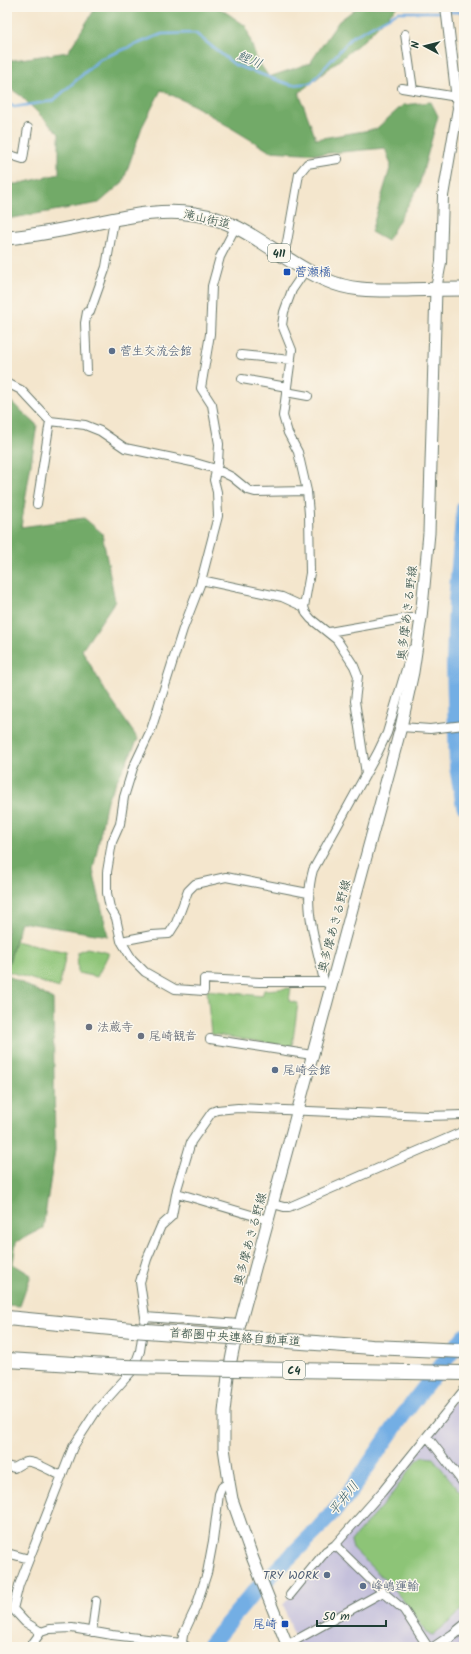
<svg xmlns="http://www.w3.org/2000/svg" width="471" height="1654" font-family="Kalam,'Klee One',sans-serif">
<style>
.industrial{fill:#c4c0db}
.green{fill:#8dc477;stroke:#568056}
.forest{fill:#72aa68;stroke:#48744e}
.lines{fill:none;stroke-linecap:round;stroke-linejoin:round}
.stream{stroke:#73aee4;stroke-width:2.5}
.river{stroke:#73aee4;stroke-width:16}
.minor-casing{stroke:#6a786a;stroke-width:10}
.tertiary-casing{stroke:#6a786a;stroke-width:12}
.secondary-casing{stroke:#6a786a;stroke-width:13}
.trunk-casing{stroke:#6a786a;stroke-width:15}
.motorway-casing{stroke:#6a786a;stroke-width:16}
.minor{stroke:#fff;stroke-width:8}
.tertiary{stroke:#fff;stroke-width:10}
.secondary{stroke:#fff;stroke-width:11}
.trunk{stroke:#fff;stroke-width:13}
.motorway{stroke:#fff;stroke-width:14}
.motorway-bridge-casing{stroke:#6a786a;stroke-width:16;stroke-linecap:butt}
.motorway-bridge{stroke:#fff;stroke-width:14}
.transit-dot{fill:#1a4fb4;stroke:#fbf7ec;stroke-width:1.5}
.service-dot{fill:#5c6f8a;stroke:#fbf7ec;stroke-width:1.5}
.worship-dot{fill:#6b7280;stroke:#fbf7ec;stroke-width:1.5}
.labels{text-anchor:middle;stroke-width:3;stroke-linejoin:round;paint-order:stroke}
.shield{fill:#fbf7ec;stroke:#61756b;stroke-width:1}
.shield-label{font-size:11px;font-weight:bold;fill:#1f3d34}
.street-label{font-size:12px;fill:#1f3d34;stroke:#fbf7ec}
.transit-label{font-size:12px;fill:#164399;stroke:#fbf7ec;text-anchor:start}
.service-label{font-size:12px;fill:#4e5e75;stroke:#fbf7ec;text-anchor:start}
.worship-label{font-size:12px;fill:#5b616d;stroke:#fbf7ec;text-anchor:start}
.water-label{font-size:13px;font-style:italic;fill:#385f69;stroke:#fbf7ec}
</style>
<rect width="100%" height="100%" fill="#fbf7ec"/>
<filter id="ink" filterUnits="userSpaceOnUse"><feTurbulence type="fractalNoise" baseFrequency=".025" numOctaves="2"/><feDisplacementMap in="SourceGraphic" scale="8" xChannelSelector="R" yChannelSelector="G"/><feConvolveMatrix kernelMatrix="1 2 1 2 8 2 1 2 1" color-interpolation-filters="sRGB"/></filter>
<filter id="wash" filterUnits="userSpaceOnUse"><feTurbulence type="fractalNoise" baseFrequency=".012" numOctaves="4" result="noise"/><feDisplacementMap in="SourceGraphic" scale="16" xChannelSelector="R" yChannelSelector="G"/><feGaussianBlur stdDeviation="0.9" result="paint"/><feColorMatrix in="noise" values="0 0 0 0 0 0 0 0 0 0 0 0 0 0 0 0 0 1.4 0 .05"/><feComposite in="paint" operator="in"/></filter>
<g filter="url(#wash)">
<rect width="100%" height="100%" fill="#f4e6cd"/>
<path class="industrial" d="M464 1389V1647H298L283 1605 335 1545Z"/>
<path class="green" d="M15 941 66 953 59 988 7 971Z
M87 948 109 953 97 977 78 973 77 952Z
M291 988 289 1001 298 1003 292 1047 211 1034 207 990 262 996 264 990Z
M424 1457 433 1458 464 1497V1606L455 1617 433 1635 426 1633 412 1611 390 1585 353 1549 351 1541 389 1498 418 1459Z"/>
<path class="forest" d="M96 7H218L246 26 256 58 269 77 310 63 339 21 358 7H397L365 39 299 93 316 139 376 129 403 105 431 102 438 116 419 186 387 241 371 232 391 165 385 148 320 154 269 151 195 106 161 90 142 127 123 182 99 203 7 219V184H17L59 174V134L21 96 7 86V61L68 52Z
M7 398 37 425 21 527 84 518 102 533 115 601 82 650 107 694 138 739 107 800 93 870 108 936 21 922 7 967Z
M7 975 53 999 55 1151 43 1228 16 1242 13 1264 31 1275 20 1306 7 1305Z"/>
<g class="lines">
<path class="stream" d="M449 12H464
M7 102 14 107 53 101 100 59 162 34 195 33 235 65 291 85 311 83 352 37 398 12H444"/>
<path class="river" d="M464 508 456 601 454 665 457 767 464 806
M208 1647 254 1592 316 1531 347 1496 401 1418 464 1336"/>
</g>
</g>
<g filter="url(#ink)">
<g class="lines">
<g class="minor-casing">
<path id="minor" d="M405 34 413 90
M402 88 457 97
M7 154 23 159 28 128
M236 226 220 257 212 286 210 334 201 388 212 405 219 444 218 463 214 480 217 492 218 516 200 585 183 629 151 730 133 768 124 797 120 824 112 842 107 872V893L110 908 116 918 121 941 132 959 145 972 175 989 204 991V979L260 982H324
M283 255 287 242 299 174 307 164 338 159
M305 271 292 290 284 312 282 325 292 350 283 416 288 433 298 452 307 491 309 514 310 573 304 607 306 613 311 619 337 640 354 666 358 676 355 701 366 774
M241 355 291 360
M87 371 85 323 87 312H90L106 267 114 220
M242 379 287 387
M7 383 21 390 50 421 85 425 100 431 125 448 192 462 216 469 232 477 248 490 255 492 307 491
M286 392 308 396
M37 504 50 421
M201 580 282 597 304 607
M329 632 409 618H421L420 621
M401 727 430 729 464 725
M121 941 152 935 169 934 176 923 188 891 195 884 226 877 308 893
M329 984 324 982C317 943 302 909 313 870L378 752 387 733 412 649
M210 1039 312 1055
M177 1193 268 1220
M273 1204 284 1207H289L464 1131
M145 1317 240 1324
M427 1436 464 1484
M7 1466 14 1468C18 1466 22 1463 26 1462 33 1460 54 1473 62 1476
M335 1545 383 1592 404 1610 428 1647
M7 1553 29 1559
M290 1595 326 1551 335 1545 382 1492 464 1390
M41 1632 25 1622 13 1609 19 1585 73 1447 97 1410 133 1370 140 1351 145 1317 140 1282 147 1259 161 1226 172 1216 177 1189 191 1142 212 1112 217 1110 238 1108 427 1116 464 1115
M92 1632 96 1601
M182 1643 183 1635 196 1607 207 1573 213 1541 219 1494 222 1487 229 1482
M287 1645 383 1592
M30 1647 41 1632 50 1629 72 1628 112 1635 182 1643 187 1647"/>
</g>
<g class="tertiary-casing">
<path id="tertiary" d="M436 289 441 262 443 196 458 108 446 7
M435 1647 453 1635 464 1626"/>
</g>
<g class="secondary-casing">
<path id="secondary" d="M288 1647 253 1559 232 1499 229 1482 224 1448V1412L228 1376 233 1350 366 857 401 727 413 672 421 618 429 533 436 289"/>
</g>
<g class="trunk-casing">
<path id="trunk" d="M7 238C40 235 73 228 105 221 135 215 165 209 195 214 247 221 280 261 326 280 352 292 379 290 407 290 426 289 445 289 464 289"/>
</g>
<g class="motorway-casing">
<path id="motorway" d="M7 1318 132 1330
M7 1360 124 1367"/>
</g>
<use href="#minor" class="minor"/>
<use href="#tertiary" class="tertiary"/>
<use href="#secondary" class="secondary"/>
<use href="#trunk" class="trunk"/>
<use href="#motorway" class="motorway"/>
<g class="motorway-bridge-casing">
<path id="motorway-bridge" d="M132 1330 372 1347 464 1351
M124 1367 464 1373"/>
</g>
<use href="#motorway-bridge" class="motorway-bridge"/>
</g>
</g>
<g class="transit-dot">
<rect x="283" y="268" width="8" height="8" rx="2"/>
<rect x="281" y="1620" width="8" height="8" rx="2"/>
</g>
<g class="service-dot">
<circle cx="112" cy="351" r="4"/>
<circle cx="275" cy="1070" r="4"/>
<circle cx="327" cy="1575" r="4"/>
<circle cx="363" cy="1586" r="4"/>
</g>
<g class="worship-dot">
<circle cx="89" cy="1027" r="4"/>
<circle cx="141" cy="1036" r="4"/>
</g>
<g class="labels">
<g class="shield">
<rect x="268" y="244" width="22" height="18" rx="3"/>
<rect x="283" y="1361" width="22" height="18" rx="3"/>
</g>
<g class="shield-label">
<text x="279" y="257">411</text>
<text x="294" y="1374">C4</text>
</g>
<g class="street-label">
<text transform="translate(207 219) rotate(13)" y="4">滝山街道</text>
<text transform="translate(407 613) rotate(-83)" y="4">奥多摩あきる野線</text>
<text transform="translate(334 926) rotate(-75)" y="4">奥多摩あきる野線</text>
<text transform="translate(250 1239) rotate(-75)" y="4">奥多摩あきる野線</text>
<text transform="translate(235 1337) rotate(4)" y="4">首都圏中央連絡自動車道</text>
</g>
<g class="transit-label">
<text x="295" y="276">菅瀬橋</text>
<text x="277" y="1628" text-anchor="end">尾崎</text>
</g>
<g class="service-label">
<text x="120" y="355">菅生交流会館</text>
<text x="283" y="1074">尾崎会館</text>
<text x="319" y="1579" text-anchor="end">TRY WORK</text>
<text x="371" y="1590">峰嶋運輸</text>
</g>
<g class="worship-label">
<text x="97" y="1031">法蔵寺</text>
<text x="149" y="1040">尾崎観音</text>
</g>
<g class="water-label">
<text transform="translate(250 59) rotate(23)" y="5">鯉川</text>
<text transform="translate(343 1498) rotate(-51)" y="5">平井川</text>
</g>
</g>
<rect width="471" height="1654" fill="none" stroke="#fbf7ec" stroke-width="24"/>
<g transform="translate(425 46) rotate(277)" stroke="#fbf7ec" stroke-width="3" paint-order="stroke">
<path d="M0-3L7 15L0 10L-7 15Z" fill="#1f3d34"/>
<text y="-6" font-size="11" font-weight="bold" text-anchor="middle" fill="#1f3d34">N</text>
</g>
<path d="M317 1620v6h69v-6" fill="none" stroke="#1f3d34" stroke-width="2"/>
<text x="323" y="1620" font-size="12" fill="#1f3d34" stroke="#fbf7ec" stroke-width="3" paint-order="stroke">50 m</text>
</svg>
